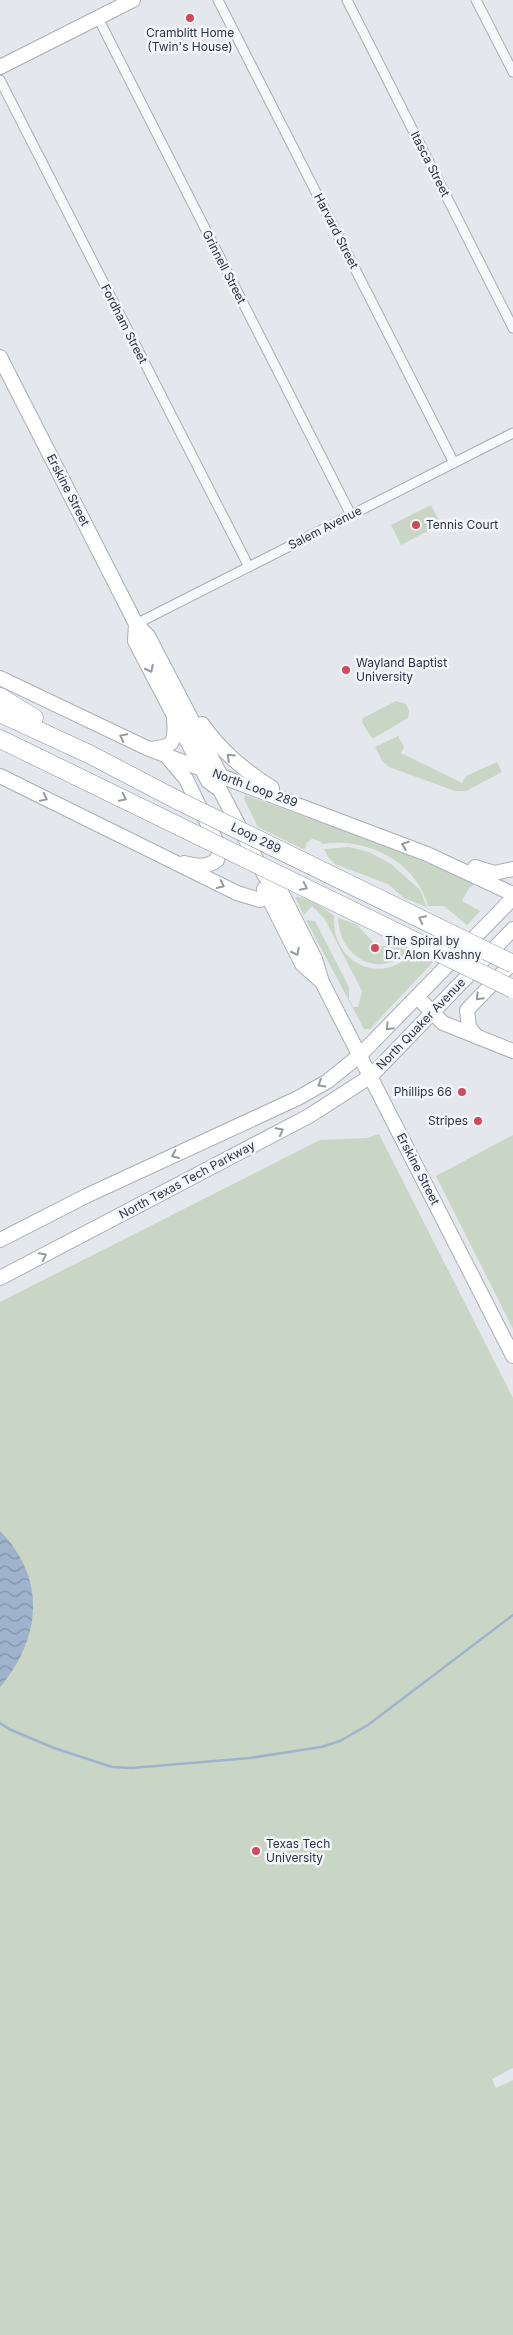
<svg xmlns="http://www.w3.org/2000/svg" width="513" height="2335" font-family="Inter,sans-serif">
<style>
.green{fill:#c9d6c5}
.water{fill:url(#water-waves)}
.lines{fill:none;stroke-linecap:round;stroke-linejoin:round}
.stream{stroke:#9fb4cc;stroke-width:2.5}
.street-casing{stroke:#a9aeb7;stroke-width:11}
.secondary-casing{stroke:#a9aeb7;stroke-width:16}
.highway-casing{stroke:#8b94a3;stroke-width:19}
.street{stroke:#f7f8fa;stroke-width:9}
.secondary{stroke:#fff;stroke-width:14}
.highway{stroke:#fff;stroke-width:18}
.highway-bridge-casing{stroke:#8b94a3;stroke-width:19;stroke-linecap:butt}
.highway-bridge{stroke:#fff;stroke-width:18}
.oneway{stroke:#959aa2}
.poi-dot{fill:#d1495b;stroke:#f4f6f9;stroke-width:2}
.labels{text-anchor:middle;stroke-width:5;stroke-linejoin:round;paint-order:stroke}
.poi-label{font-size:12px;fill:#2b3445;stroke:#f4f6f9;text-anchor:start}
.street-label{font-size:12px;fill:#2b3445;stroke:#f4f6f9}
</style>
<defs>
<pattern id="water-waves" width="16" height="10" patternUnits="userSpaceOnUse" patternTransform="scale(1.25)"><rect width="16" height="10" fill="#9fb4cc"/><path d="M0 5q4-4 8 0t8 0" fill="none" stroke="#8293a7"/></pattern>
</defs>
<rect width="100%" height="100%" fill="#e4e7ec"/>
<path class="green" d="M431 505 441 524 401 545 391 525Z
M396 701 406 704 409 711 408 718 374 738 371 737 362 722 363 718Z
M398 736 404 747 401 753 462 783 466 776 497 762 502 772 466 791H455L389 767 383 762 375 747Z
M245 795 387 846 472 882 475 884 469 888 462 901 480 911 467 925 444 906H428C416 861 366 837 322 844L320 841 312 839 306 843 305 850 258 827 244 799Z
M349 847 369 852 391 864 420 890 427 907 404 898 388 884 335 864 329 858 324 849Z
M295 897C307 897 325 908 334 916 331 963 381 987 414 952L433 962 370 1029H364L306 920 315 921 349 987V999L353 1007H358L362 991 324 918 312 906 304 915Z
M338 918 356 924 373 942 381 946 399 947 408 952C377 980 339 956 338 918Z
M379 1134 513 1398V2068L492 2079 496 2088 513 2080V2335H0V1302L320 1140 367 1138Z
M513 1135V1329L436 1176Z"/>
<path class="water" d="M0 1531C47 1579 41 1638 0 1687Z"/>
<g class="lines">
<path class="stream" d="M0 1723 9 1729 54 1748 112 1767 132 1768 250 1758 321 1747 340 1741 368 1725 513 1615"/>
<g class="street-casing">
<path id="street" d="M218 0 454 463
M347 0 513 328
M476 0 513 72
M98 18 351 515
M0 80 249 567
M136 624 513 433"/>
</g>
<g class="secondary-casing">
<path id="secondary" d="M0 67 133 0
M0 357 136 624 148 636 221 776V781
M136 624 135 641 208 781 220 790 265 876 276 882 315 959 322 982 513 1356
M0 678 149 749 427 854 513 894
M202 724C222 752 244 770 272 788
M149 749C173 747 176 744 174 719
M169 759 186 779 220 849 217 860C206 868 196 866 184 863
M0 776 237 893 260 900 271 896 276 882
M475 867 494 873 513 869
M264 889 302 964 322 982
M417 997 443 1023 513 1051
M477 1037 469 1027 467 1010 513 962
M0 1240 86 1196 298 1098 328 1081 360 1055 513 898
M0 1278 309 1116 371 1076 513 929"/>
</g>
<g class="highway-casing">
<path id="highway" d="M0 697 34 718
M0 713 91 755 179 801
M0 739 197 835"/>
</g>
<use href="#street" class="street"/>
<use href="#secondary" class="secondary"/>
<use href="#highway" class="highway"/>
<g class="highway-bridge-casing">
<path id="highway-bridge" d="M179 801 513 964
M197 835 513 989"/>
</g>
<use href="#highway-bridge" class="highway-bridge"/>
</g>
<defs><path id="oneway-chevron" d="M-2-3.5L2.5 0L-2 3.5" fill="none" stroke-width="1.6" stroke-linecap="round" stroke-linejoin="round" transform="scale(1.25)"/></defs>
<g class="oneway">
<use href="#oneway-chevron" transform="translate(150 669) rotate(63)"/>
<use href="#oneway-chevron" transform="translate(123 737) rotate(-154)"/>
<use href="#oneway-chevron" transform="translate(230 757) rotate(-137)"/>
<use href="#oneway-chevron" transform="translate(44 798) rotate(26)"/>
<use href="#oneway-chevron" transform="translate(123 798) rotate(26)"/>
<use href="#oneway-chevron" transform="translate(405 845) rotate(-159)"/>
<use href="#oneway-chevron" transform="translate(221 885) rotate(25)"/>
<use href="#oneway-chevron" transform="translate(304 887) rotate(26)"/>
<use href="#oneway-chevron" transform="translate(422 919) rotate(-154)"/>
<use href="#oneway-chevron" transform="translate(296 952) rotate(63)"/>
<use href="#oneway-chevron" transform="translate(479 997) rotate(134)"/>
<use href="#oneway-chevron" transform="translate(389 1027) rotate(134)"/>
<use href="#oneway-chevron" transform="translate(321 1084) rotate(150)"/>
<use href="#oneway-chevron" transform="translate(280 1131) rotate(-28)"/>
<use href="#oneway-chevron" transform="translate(175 1155) rotate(155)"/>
<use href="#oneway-chevron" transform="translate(43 1256) rotate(-27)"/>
</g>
<g class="poi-dot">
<circle cx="190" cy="18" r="5"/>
<circle cx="416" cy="525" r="5"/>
<circle cx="346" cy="670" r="5"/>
<circle cx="375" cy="948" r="5"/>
<circle cx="462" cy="1092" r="5"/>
<circle cx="478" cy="1121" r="5"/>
<circle cx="256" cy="1851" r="5"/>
</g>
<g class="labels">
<g class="poi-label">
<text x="190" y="37" text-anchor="middle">Cramblitt Home<tspan x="190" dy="14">(Twin's House)</tspan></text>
<text x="426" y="529">Tennis Court</text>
<text x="356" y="667">Wayland Baptist<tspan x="356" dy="14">University</tspan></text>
<text x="385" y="945">The Spiral by<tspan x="385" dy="14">Dr. Alon Kvashny</tspan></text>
<text x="452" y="1096" text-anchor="end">Phillips 66</text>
<text x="468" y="1125" text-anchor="end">Stripes</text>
<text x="266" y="1848">Texas Tech<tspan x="266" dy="14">University</tspan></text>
</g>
<g class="street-label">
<text transform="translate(430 164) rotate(63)" y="4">Itasca Street</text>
<text transform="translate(336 231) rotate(63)" y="4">Harvard Street</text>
<text transform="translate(224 267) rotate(63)" y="4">Grinnell Street</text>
<text transform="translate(124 324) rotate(63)" y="4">Fordham Street</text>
<text transform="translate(68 490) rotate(63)" y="4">Erskine Street</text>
<text transform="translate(325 528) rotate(-27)" y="4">Salem Avenue</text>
<text transform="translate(255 788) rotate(20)" y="4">North Loop 289</text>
<text transform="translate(256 838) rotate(26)" y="4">Loop 289</text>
<text transform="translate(421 1024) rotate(-46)" y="4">North Quaker Avenue</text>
<text transform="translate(418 1169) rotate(63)" y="4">Erskine Street</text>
<text transform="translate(187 1180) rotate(-28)" y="4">North Texas Tech Parkway</text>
</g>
</g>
</svg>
